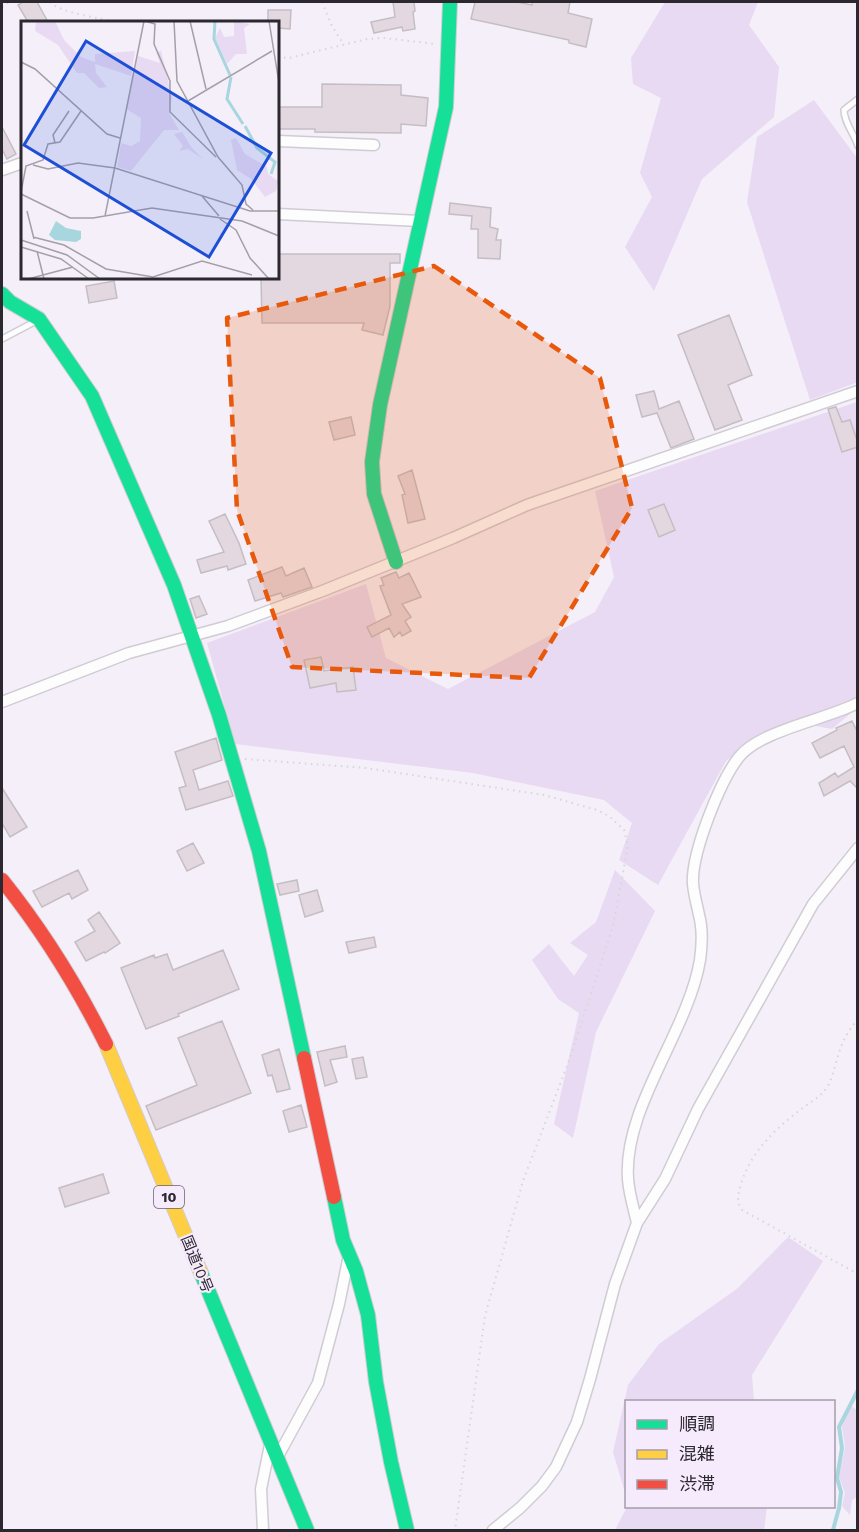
<svg xmlns="http://www.w3.org/2000/svg" width="859" height="1532" font-family="'Work Sans','Noto Sans JP',sans-serif">
<style>
.green{fill:#e8daf2}
.lines{fill:none;stroke-linecap:round;stroke-linejoin:round}
.stream{stroke:#a8d6de;stroke-width:4}
.building{fill:#e4d8e0;stroke:#c4bec3;stroke-width:1.5}
.lane-casing{stroke:#d0ccd3;stroke-width:8}
.street-casing{stroke:#d0ccd3;stroke-width:13}
.fast-casing{stroke:#d0ccd3;stroke-width:16}
.slow-casing{stroke:#d0ccd3;stroke-width:16}
.jam-casing{stroke:#d0ccd3;stroke-width:16}
.path{stroke:#d7d6d8;stroke-width:2;stroke-dasharray:1.5 4.5;stroke-linecap:butt}
.lane{stroke:#fdfdfe;stroke-width:5}
.street{stroke:#fdfdfe;stroke-width:10}
.fast{stroke:#16e098;stroke-width:14}
.slow{stroke:#ffcf43;stroke-width:14}
.jam{stroke:#f24e42;stroke-width:14}
.marked{fill:#e8590c;fill-opacity:0.2;stroke:#e8590c;stroke-width:4.5;stroke-dasharray:12 8;stroke-linejoin:round}
.labels{text-anchor:middle;stroke-width:4.5;stroke-linejoin:round;paint-order:stroke}
.shield{fill:#f5ebfc;stroke:#68626c;stroke-width:1.5}
.shield-label{font-size:14px;font-weight:bold;fill:#2c282f}
.street-label{font-size:15px;fill:#2c282f;stroke:#f5ebfc}
.inset-river{fill:none;stroke:#a8d6de;stroke-width:3}
.inset-road{fill:none;stroke:#a49fa8;stroke-width:1.5}
.view{fill:#1d4ed8;fill-opacity:0.15;stroke:#1d4ed8;stroke-width:3}
.inset-edge{fill:none;stroke:#2c282f;stroke-width:3}
</style>
<rect width="100%" height="100%" fill="#f4eff8"/>
<path class="green" d="M665 2H758L749 25 779 67 774 117 702 179 654 291 625 247 652 197 640 173 661 98 633 84 631 58Z
M814 100 857 158 858 382 810 400 747 202 757 137Z
M857 402V708L832 729 794 722 761 735 726 761 658 885 619 860 632 823 604 800 473 773 235 744 207 643 366 584 386 658 448 689 595 612 614 577 595 491Z
M615 870 655 911 596 1032 573 1138 554 1124 579 1013 558 999 532 960 549 944 574 976 588 955 570 943 596 922Z
M788 1237 823 1261 752 1375 754 1401 626 1402V1496L613 1452 628 1385 659 1344 738 1288Z
M850 1405 858 1411 857 1497 852 1500 850 1515 842 1506 845 1493 839 1477 845 1447 842 1427Z
M767 1507 764 1530H615L627 1507Z"/>
<g class="lines">
<path class="stream" d="M833 1530 839 1508 841 1492 837 1478 842 1448 839 1427 858 1390"/>
</g>
<path class="building" d="M23 2H37L48 22H28L18 5Z
M393 2H414L415 11 413 12 415 29 403 31 402 27 374 33 371 22 395 17Z
M475 2H517L532 5V2H570L568 13 592 19 586 47 569 43V40L471 19Z
M268 10H291L290 29 278 28V22H268Z
M322 84 401 85V95L428 98 426 126 401 124V133L315 132V129H278V107H322Z
M2 127 16 154 7 159 2 149Z
M450 203 491 208 490 227 498 229 496 240H501L500 259 478 258V229H471L472 216 449 214Z
M278 254H400V263H390V306L383 335 362 330 364 323H262L261 278H278Z
M114 281 117 298 89 303 86 286Z
M729 315 752 375 728 385 742 420 715 430 678 335Z
M654 391 659 409 679 401 694 439 671 448 657 413 642 417 636 395Z
M836 407 842 422 850 420 858 443V447L842 452 828 409Z
M351 417 355 435 334 440 329 422Z
M412 470 425 519 408 523 402 495 405 494 398 476Z
M664 504 675 530 659 537 648 510Z
M225 514 239 543 246 564 228 570 227 566 201 573 197 560 224 552 209 521Z
M282 567 286 576 304 568 312 587 283 597 281 593 255 601 248 580Z
M396 572 399 578 409 573 421 597 402 604 411 617 405 621 411 631 402 636 400 632 394 637 389 628 372 637 367 627 391 615 380 586 384 585 381 578Z
M199 596 207 614 196 618 190 599Z
M321 657 324 671 353 667 356 690 337 692 336 683 310 688 304 660Z
M852 721 858 733V789L850 781 824 796 819 783 835 773 838 777 854 767 844 746 820 758 812 743 837 730 836 728Z
M216 738 222 760 193 770 199 790 228 781 233 796 186 810 179 788 186 786 175 752Z
M2 788 27 827 10 837 2 823Z
M193 843 204 863 187 871 177 851Z
M78 870 88 890 72 899 69 893 42 907 33 891Z
M297 880 299 891 280 895 277 884Z
M317 890 323 911 305 917 299 895Z
M99 912 120 943 105 953 104 952 86 961 75 942 95 931 88 920Z
M374 937 376 947 349 953 346 942Z
M223 950 239 989 178 1014 179 1016 146 1029 121 968 154 955 155 958 167 954 173 970Z
M222 1021 251 1093 156 1130 146 1106 197 1085 178 1038Z
M345 1046 347 1057 330 1060 337 1082 325 1086 317 1052Z
M279 1049 290 1089 277 1092 272 1075 268 1076 262 1055Z
M363 1057 367 1077 356 1079 352 1059Z
M301 1105 307 1127 289 1132 283 1111Z
M103 1174 109 1193 65 1207 59 1188Z"/>
<g class="lines">
<g class="lane-casing">
<path id="lane" d="M858 99 844 110C844 123 854 133 858 146
M2 339 38 320"/>
</g>
<g class="street-casing">
<path id="street" d="M278 141 374 145
M2 170 22 163
M278 214 420 221
M2 702 129 653 228 626 325 590 453 538 527 505 858 391
M637 1223C634 1209 629 1194 628 1179 623 1107 688 1032 700 960 702 946 703 930 699 915 697 905 694 895 693 884 691 854 720 781 739 757 761 730 825 720 858 703
M277 1458 318 1383 339 1304 349 1255
M263 1530 261 1489 270 1445
M493 1530 520 1508 542 1486 556 1467 577 1422 590 1379 615 1284 637 1223 665 1179 698 1109 813 904 858 848"/>
</g>
<g class="fast-casing">
<path id="fast" d="M2 294 10 302 39 319 92 396 174 585 219 715 259 851 304 1058
M396 562 374 494 372 462 380 405 446 107 450 2
M334 1197 343 1240 356 1271 368 1315 376 1382 391 1462 407 1530
M201 1273 307 1530"/>
</g>
<g class="slow-casing">
<path id="slow" d="M106 1044 201 1273"/>
</g>
<g class="jam-casing">
<path id="jam" d="M2 880C43 931 77 986 106 1044
M304 1058 334 1197"/>
</g>
<path class="path" d="M50 2C60 13 100 18 117 22
M322 2 332 26 344 45
M2 7 9 2
M278 57 289 58 367 39 384 38 436 44
M245 759 366 768 544 795 597 810 609 816 624 830 628 846 613 926 570 1058 523 1181 485 1316 455 1530
M858 1019C851 1027 844 1038 841 1047 836 1060 834 1074 828 1086 821 1097 813 1100 804 1107 777 1127 751 1151 741 1184 738 1195 736 1201 742 1210L858 1274"/>
<use href="#lane" class="lane"/>
<use href="#street" class="street"/>
<use href="#fast" class="fast"/>
<use href="#slow" class="slow"/>
<use href="#jam" class="jam"/>
</g>
<path class="marked" d="M434 266 600 378 632 508 529 678 292 667 237 510 227 318Z"/>
<g class="labels">
<rect class="shield" x="154" y="1186" width="30" height="22" rx="4.5"/>
<g class="shield-label">
<text x="169" y="1202">10</text>
</g>
<g class="street-label">
<text transform="translate(197 1264) rotate(68)" y="5">国道10号</text>
</g>
</g>
<g transform="translate(21 21)">
<rect width="258" height="258" fill="#f4eff8"/>
<path d="M15 0H34L43 19 60 36 74 41V33L114 30 110 55 74 43 75 52 86 66 78 67 63 52H56L37 24 14 10ZM213 0 229 3 223 7 226 33H215L206 43 194 17 199 7 203 16 213 15ZM140 30 151 77 148 92 158 109H143L110 150 96 146 100 122 110 125 119 120 120 97 105 88 117 35 139 42 135 31ZM161 111 171 127 182 138 167 128 158 130 162 125 153 113ZM215 117 224 133 246 146 247 153 257 160 255 170 244 176 230 158 216 149 210 119Z" fill="#e8daf2"/>
<path d="M35 200 45 207 60 210V218L55 221 34 219 28 214Z" fill="#a8d6de"/>
<path class="inset-river" d="M194 0 193 18 209 54M210 56 206 78 222 103M224 105 236 127 254 141 250 153"/>
<path class="inset-road" d="M124 0 134 3 133 23 149 60V91L195 136M153 0 156 60 197 136 221 164 225 183 232 189M169 0 185 68M248 0 258 62M0 41 14 48 86 113 99 117M167 80 251 30M34 122 32 114 48 90M12 144 27 148 57 142 94 147 229 190H258M0 171 5 145 22 139 27 123 39 121 60 90M0 173 49 197H72L131 187 221 200 258 215M181 175 198 195M6 190 13 218M84 195 123 0M199 198 215 209 229 237 248 258M12 216 43 224 85 248 132 256 181 240 231 254M0 219 46 234 79 258M0 226 40 238 68 258M16 230 23 258M7 258 52 246"/>
<path class="view" d="M65 20 250 132 188 236 3 124Z"/>
<rect width="258" height="258" class="inset-edge"/>
</g>
<rect width="859" height="1532" fill="none" stroke="#2c282f" stroke-width="6"/>
<rect x="625" y="1400" width="210" height="108" fill="#f5ebfc" stroke="#a59daa" stroke-width="1.5"/>
<rect x="637" y="1420" width="30" height="9" fill="#16e098" stroke="#a59daa" stroke-width="1.5"/>
<text x="679" y="1430" font-size="18" fill="#2c282f">順調</text>
<rect x="637" y="1450" width="30" height="9" fill="#ffcf43" stroke="#a59daa" stroke-width="1.5"/>
<text x="679" y="1460" font-size="18" fill="#2c282f">混雑</text>
<rect x="637" y="1480" width="30" height="9" fill="#f24e42" stroke="#a59daa" stroke-width="1.5"/>
<text x="679" y="1490" font-size="18" fill="#2c282f">渋滞</text>
</svg>
